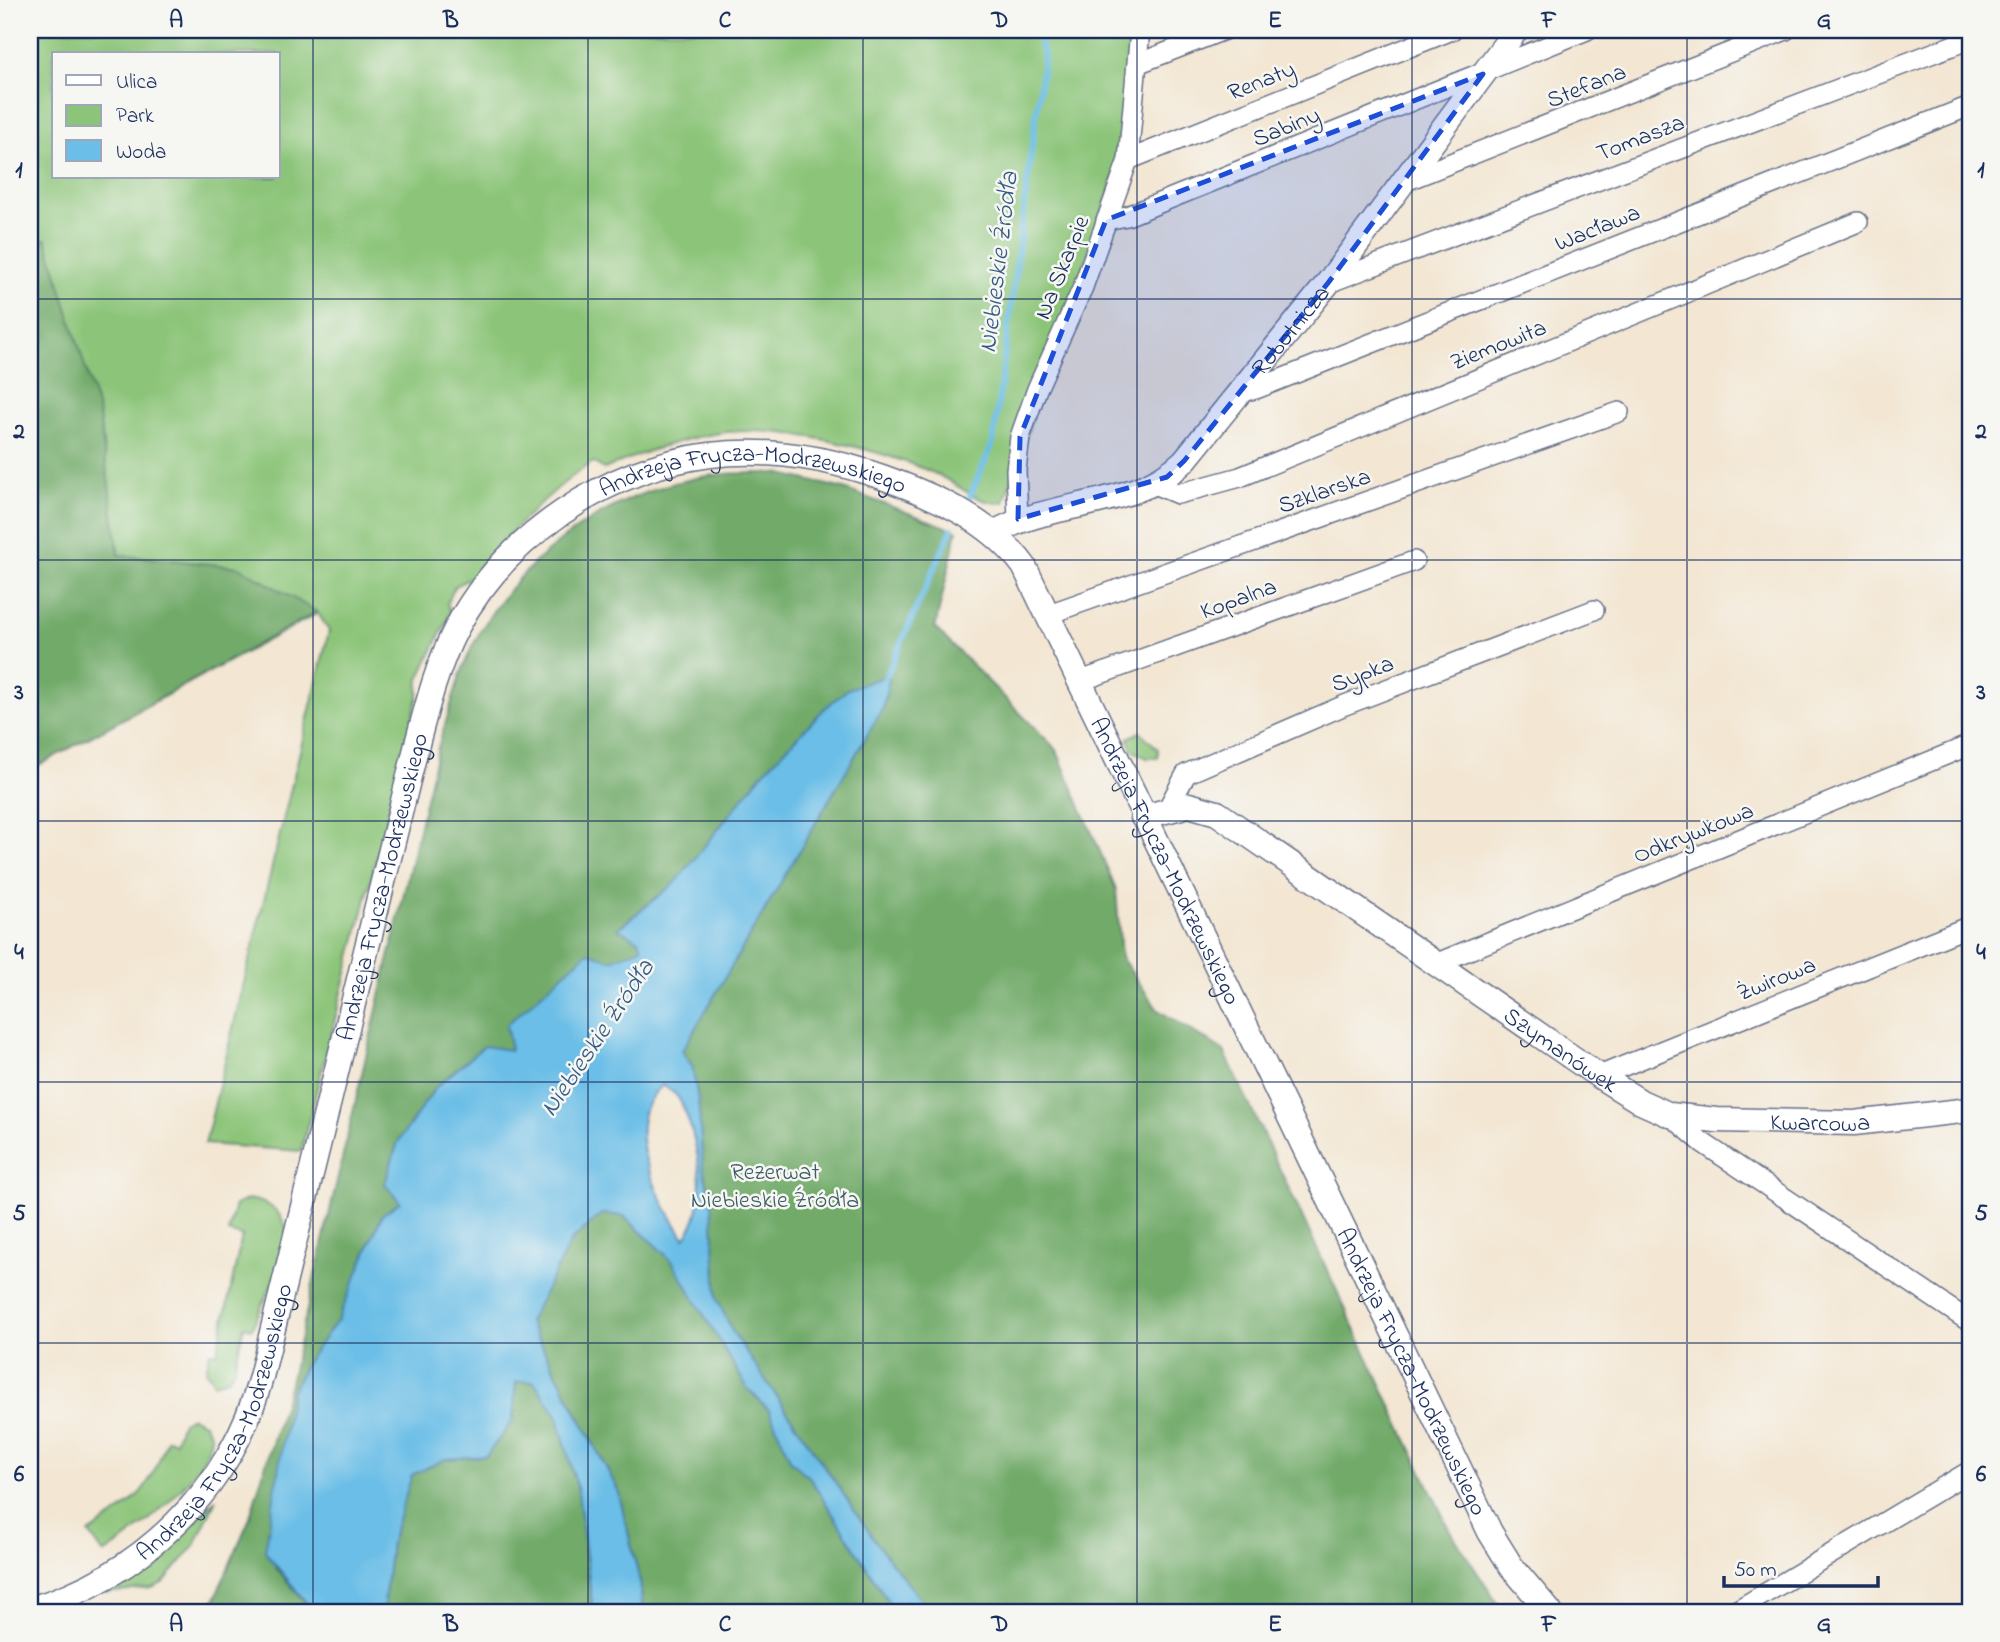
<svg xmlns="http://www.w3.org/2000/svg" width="2000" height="1642" font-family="'Indie Flower',sans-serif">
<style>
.green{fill:#8cc579;stroke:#547a6c;stroke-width:2;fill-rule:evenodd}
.forest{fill:#71aa69;stroke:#466c64;stroke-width:2}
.water{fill:#6bbee7;stroke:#4376a2;stroke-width:2;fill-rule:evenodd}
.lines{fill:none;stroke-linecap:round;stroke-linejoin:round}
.stream{stroke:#6bbee7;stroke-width:6}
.minor-casing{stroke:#676f87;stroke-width:22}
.tertiary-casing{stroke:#676f87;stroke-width:27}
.minor{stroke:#fff;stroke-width:19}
.tertiary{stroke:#fff;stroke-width:24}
.marked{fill:#1d4ed8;fill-opacity:0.2;stroke:#1d4ed8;stroke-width:5;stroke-dasharray:14 9;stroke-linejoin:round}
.grid{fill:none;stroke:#1b2f5e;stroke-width:2;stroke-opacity:0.55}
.labels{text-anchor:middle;stroke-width:5;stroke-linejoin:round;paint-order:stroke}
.street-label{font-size:24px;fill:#1b2f5e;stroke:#f6f6f2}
.park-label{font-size:24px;fill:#3d5c66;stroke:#f6f6f2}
.water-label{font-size:26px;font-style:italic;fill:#335a87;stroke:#f6f6f2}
.neatline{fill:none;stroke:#1b2f5e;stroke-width:2.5}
.grid-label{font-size:23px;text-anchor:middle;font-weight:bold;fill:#1b2f5e}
</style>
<rect width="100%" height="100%" fill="#f6f6f2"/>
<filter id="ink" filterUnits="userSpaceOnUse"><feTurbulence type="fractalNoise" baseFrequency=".0143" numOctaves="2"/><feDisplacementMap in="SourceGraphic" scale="14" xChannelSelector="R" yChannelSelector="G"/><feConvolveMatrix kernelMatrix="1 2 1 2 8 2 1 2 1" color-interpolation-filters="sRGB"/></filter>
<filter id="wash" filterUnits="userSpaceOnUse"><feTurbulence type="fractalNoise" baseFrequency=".00686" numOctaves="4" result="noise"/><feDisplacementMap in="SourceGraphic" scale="28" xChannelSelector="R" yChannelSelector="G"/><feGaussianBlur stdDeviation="1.57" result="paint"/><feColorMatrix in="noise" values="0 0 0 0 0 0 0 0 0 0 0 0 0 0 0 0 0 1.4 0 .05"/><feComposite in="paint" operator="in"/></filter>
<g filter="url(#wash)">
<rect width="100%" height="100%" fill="#f3e6d2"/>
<path class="green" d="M30 30H1132L1120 159 1004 502C981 507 957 483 936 474 882 450 787 426 727 432 685 437 643 452 604 469L593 462C559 483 526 517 497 547 483 562 475 578 455 586L447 604 451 612 419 679 418 697 301 1151 205 1144 329 631 318 613 30 769ZM54 54H278V177H54Z
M1140 732 1158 749V758H1147L1132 750 1128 738Z
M249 1199C270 1203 279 1209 287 1229L276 1276 252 1328 244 1326 234 1369 228 1379 214 1383 206 1371 210 1352 217 1353 242 1236 228 1232 235 1205Z
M191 1417 204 1423 211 1436C209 1475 135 1534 104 1554L89 1533C135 1502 149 1493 167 1439L175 1441 182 1422Z
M216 1499 195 1545 163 1583 152 1588 105 1593 171 1547Z"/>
<path class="forest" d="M46 239 98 409 119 555 239 567 317 612 30 770V240Z
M778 473 844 489 957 531 935 628 1056 749 1116 889 1121 957 1158 1010 1224 1051 1449 1529 1503 1612H930L878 1545 732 1331 717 1299 712 1205 703 1169 698 1099 692 1066 682 1051 883 708 889 680 848 689 824 709 762 774 676 882 618 928 639 940 643 948 611 960 512 1051 484 1046 436 1087 398 1142 385 1184 400 1202 382 1215 338 1320 307 1361 276 1568 314 1612H196L213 1603 249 1520 289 1387 438 747C447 720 454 691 464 665 504 565 608 489 714 475 735 472 757 473 778 473Z
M602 1213 624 1216 672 1261 748 1389 769 1410 791 1461 810 1478 895 1612H643L640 1581 618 1490 529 1321 571 1241Z
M535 1381 558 1417 578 1491 593 1612H383L391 1542 412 1474 445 1459 486 1456 513 1420 516 1382Z"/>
<path class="water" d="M883 677 889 679 883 708 682 1051 692 1066 698 1099 703 1169 712 1205 717 1298 732 1331 878 1545 930 1612H895L810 1478 791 1461 769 1410 748 1389 672 1261 624 1216 602 1214 571 1241 529 1322 618 1490 640 1582 643 1612H593L578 1491 558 1417 534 1381 516 1382 513 1420 486 1456 445 1459 412 1475 391 1542 383 1612H314L265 1552 291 1393 307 1361 338 1320 382 1215 400 1202 385 1184 398 1142 436 1087 484 1046 511 1050 506 1025 588 952 611 960 642 948 639 940 618 929 676 882 762 774 824 709 848 689ZM663 1085C668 1089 676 1093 679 1099 698 1133 712 1207 684 1238 658 1198 616 1123 663 1085Z"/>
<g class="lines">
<path class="stream" d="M970 496 993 443 1044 55 1035 30
M883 683 952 529"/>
</g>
</g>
<g filter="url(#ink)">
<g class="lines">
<g class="minor-casing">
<path id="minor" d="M1137 64 1224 30
M1128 160 1452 30
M1403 182 1786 30
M1106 220 1127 216 1587 30
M1328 283 1970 39
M1240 392 1256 389 1970 106
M1154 484 1178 494 1240 477 1858 222
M1018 519 1016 470 1020 437 1037 389 1083 287 1128 160 1140 30
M1046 615 1619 412
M1078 682 1414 561
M1168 808 1186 774 1345 705 1594 610
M1435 964 1970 745
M1599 1076 1970 926
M1670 1115 1703 1143 1970 1322
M1734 1612 1970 1471"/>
</g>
<g class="tertiary-casing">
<g id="tertiary">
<path id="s1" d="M994 533C1053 499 1133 510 1184 461L1328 283 1516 30"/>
<path id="s2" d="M1143 817 1189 805 1217 813 1599 1076 1641 1102 1670 1115 1716 1120 1854 1123 1970 1110"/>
<path id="s3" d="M30 1609C140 1578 232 1488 261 1377L418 740C428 702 438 664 456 629 504 537 607 468 710 455 768 448 828 458 882 477 935 496 990 520 1024 566L1490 1532 1511 1566 1550 1612"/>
</g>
</g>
<use href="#minor" class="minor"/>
<use href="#tertiary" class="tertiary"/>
</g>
</g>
<path class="marked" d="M1483 74 1328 283 1184 461 1167 477 1018 519 1020 437 1106 220Z"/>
<path class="grid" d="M313 30V1612M588 30V1612M863 30V1612M1137 30V1612M1412 30V1612M1687 30V1612M30 299H1970M30 560H1970M30 821H1970M30 1082H1970M30 1343H1970"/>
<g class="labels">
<g class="street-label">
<text transform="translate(1261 80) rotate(-22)" y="8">Renaty</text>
<text transform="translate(1586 85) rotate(-22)" y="8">Stefana</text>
<text transform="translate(1286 126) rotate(-22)" y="8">Sabiny</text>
<text transform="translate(1640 137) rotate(-21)" y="8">Tomasza</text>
<text transform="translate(1597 227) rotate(-22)" y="8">Wacława</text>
<text transform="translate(1061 267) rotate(-68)" y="8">Na Skarpie</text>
<text dy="8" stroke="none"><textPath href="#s1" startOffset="374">Robotnicza</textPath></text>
<text transform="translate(1498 344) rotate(-22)" y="8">Ziemowita</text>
<text transform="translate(1324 490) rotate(-19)" y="8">Szklarska</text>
<text dy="8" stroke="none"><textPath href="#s3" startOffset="1477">Andrzeja Frycza-Modrzewskiego</textPath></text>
<text transform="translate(1238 598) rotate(-20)" y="8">Kopalna</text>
<text transform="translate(1362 673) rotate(-21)" y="8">Sypka</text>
<text transform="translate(1693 832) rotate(-22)" y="8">Odkrywkowa</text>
<text dy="8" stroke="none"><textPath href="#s3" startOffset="2107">Andrzeja Frycza-Modrzewskiego</textPath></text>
<text dy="8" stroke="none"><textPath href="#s3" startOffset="847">Andrzeja Frycza-Modrzewskiego</textPath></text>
<text transform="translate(1776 978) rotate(-22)" y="8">Żwirowa</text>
<text dy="8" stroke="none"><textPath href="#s2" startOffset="494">Szymanówek</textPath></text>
<text dy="8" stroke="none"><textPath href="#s2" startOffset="772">Kwarcowa</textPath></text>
<text dy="8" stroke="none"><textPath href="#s3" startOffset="2674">Andrzeja Frycza-Modrzewskiego</textPath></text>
<text dy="8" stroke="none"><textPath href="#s3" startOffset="280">Andrzeja Frycza-Modrzewskiego</textPath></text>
</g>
<g class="park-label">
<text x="775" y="1179">Rezerwat<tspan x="775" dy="28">Niebieskie Źródła</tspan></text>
</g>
<g class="water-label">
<text transform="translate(997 262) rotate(-83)" y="9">Niebieskie Źródła</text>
<text transform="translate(596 1037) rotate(-56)" y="9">Niebieskie Źródła</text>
</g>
</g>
<rect width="2000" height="1642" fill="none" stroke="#f6f6f2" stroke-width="77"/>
<rect x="52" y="52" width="228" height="126" fill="#f6f6f2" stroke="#9ea6b7" stroke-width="2"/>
<rect x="66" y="75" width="35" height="10" fill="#ffffff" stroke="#9ea6b7" stroke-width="2"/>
<text x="116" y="88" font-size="21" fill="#1b2f5e">Ulica</text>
<rect x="66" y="105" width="35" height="21" fill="#8cc579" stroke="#9ea6b7" stroke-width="2"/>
<text x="116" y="122" font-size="21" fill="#1b2f5e">Park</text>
<rect x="66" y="140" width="35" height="21" fill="#6bbee7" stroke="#9ea6b7" stroke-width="2"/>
<text x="116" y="158" font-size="21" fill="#1b2f5e">Woda</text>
<path d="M1724 1576v10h154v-10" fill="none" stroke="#1b2f5e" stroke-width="3.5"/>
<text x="1734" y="1576" font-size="21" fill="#1b2f5e" stroke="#f6f6f2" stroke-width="5" paint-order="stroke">50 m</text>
<rect x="38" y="38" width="1924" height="1566" class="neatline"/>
<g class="grid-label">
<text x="176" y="27">A</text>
<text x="451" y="27">B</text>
<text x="725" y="27">C</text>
<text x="1000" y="27">D</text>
<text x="1275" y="27">E</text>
<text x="1549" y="27">F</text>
<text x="1824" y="27">G</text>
<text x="19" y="177">1</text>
<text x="1981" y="177">1</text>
<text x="19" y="438">2</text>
<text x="1981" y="438">2</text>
<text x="19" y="699">3</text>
<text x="1981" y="699">3</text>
<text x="19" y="959">4</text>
<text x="1981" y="959">4</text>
<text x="19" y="1220">5</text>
<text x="1981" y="1220">5</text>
<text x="19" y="1481">6</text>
<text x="1981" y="1481">6</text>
<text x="176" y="1631">A</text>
<text x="451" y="1631">B</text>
<text x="725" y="1631">C</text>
<text x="1000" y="1631">D</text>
<text x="1275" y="1631">E</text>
<text x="1549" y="1631">F</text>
<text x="1824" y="1631">G</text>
</g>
</svg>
